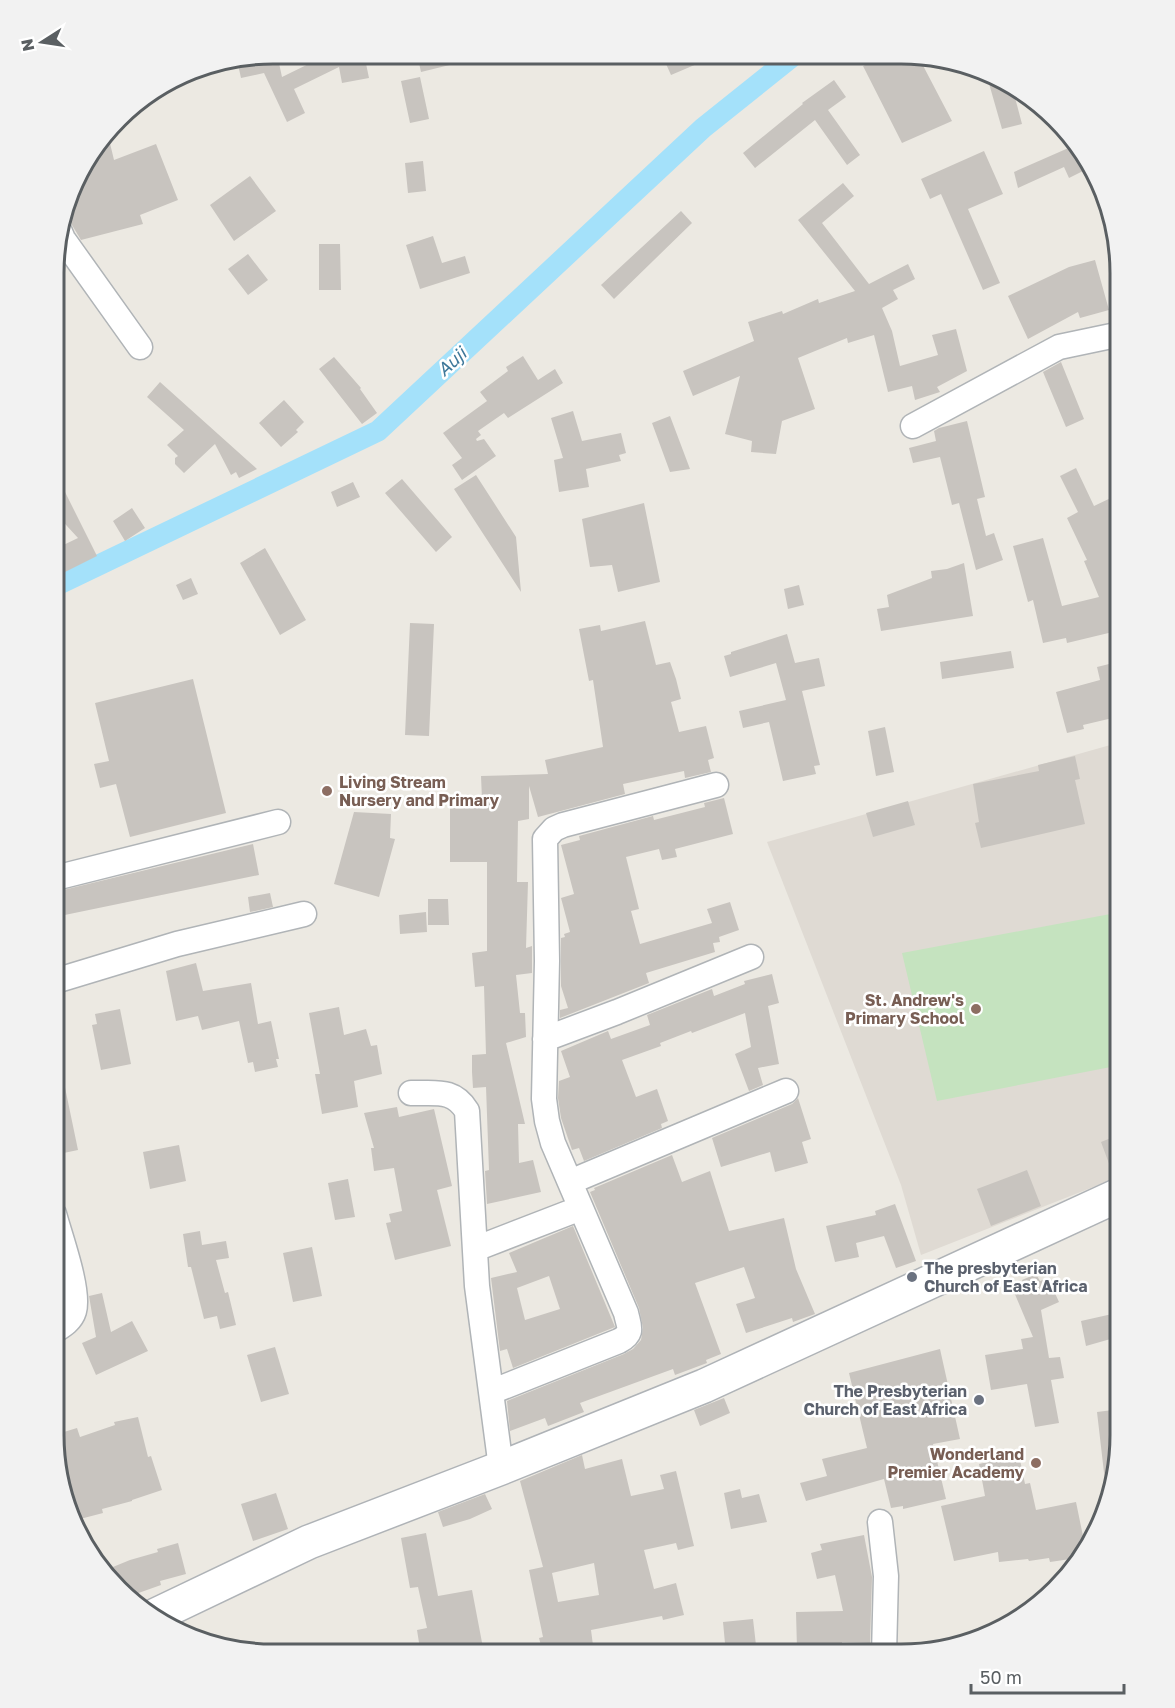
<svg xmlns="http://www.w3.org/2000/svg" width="1175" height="1708" font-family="'Golos Text',sans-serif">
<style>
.education{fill:#dfdad3}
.green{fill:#c5e3bf}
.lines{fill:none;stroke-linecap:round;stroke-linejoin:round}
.canal{stroke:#a4e1fa;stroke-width:21}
.building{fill:#c8c4bf;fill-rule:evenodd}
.street-casing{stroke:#b0b4b7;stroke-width:27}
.secondary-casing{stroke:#afb3b7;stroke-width:36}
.street{stroke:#fff;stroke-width:24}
.secondary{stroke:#fff;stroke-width:33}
.education-dot{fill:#8d6e63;stroke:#fff;stroke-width:2}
.worship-dot{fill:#6b7280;stroke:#fff;stroke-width:2}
.labels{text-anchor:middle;stroke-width:5;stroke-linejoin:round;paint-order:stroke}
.education-label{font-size:16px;font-weight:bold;fill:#785e54;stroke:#fff;text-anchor:end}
.worship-label{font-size:16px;font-weight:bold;fill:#5b616d;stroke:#fff;text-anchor:start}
.water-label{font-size:18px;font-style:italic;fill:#3e789a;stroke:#fff}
.rim{fill:none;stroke:#5a5f62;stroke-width:3}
</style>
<rect width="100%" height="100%" fill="#ece9e2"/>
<path class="education" d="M1121 742V1176L921 1255 901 1185 767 842Z"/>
<path class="green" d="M1121 912V1065L937 1101 902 953Z"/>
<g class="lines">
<path class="canal" d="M55 586 378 431 703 128 793 56"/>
</g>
<path class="building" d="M277 54 282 77 329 54H364L369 78 342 83 339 67 294 89 305 113 287 122 264 73 241 78 237 60Z
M417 54 466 55V61L421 72Z
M662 55H718L671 75Z
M883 56H918L952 121 902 143 863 66Z
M420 77 429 119 410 123 401 81Z
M834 80 846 97 828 110 860 155 847 165 815 120 755 168 743 153 803 104 802 103Z
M988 80 1013 90 1022 124 1002 129Z
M108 135 114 160 156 144 178 200 140 215 143 224 81 240 72 225 68 210 83 164Z
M1073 146 1083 171 1069 178 1064 167 1018 188 1014 172Z
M984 151 1003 194 968 209 1000 283 983 290 941 194 930 199 921 179Z
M423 161 426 191 408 193 405 163Z
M250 176 276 211 234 241 210 205Z
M843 183 854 196 822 223 869 284 908 264 915 279 893 290 898 299 882 308 892 331 900 366 938 355 932 335 956 329 967 371 937 387 940 392 915 400 912 386 888 392 874 335 848 343 847 338 798 358 815 409 782 421 776 454 751 452 752 441 725 434 740 376 693 396 683 371 754 341 748 322 782 311 783 314 818 299 819 303 855 291 798 220Z
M681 211 692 223 614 299 601 285Z
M433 236 442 263 465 256 470 273 420 289 406 245Z
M319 244H340L341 290H319Z
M248 254 268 280 248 295 228 269Z
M1095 260 1109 310 1080 318 1078 312 1028 339 1008 296 1069 267Z
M523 356 538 380 555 369 563 383 508 418 504 413 478 431 481 435 476 439 477 441 484 439 496 456 462 480 452 465 462 458 443 433 487 401 480 392 508 371 506 367Z
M334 357 361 388 360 389 377 413 362 424 319 369Z
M1061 362 1084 419 1066 427 1043 372Z
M160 382 247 460 257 469 239 478 236 472 231 475 215 444 184 473 175 464V458L178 456 167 445 184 430 147 397Z
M284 400 304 422 296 430 298 432 281 447 259 423Z
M573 411 582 441 621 433 626 453 619 455 621 461 586 469 589 487 559 492 554 460 563 458 551 418Z
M670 416 690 469 670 472 652 423Z
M967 421 985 497 977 499 986 536 994 533 1003 560 976 570 959 503 952 505 940 457 913 463 909 448 936 441 934 431 939 428Z
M1076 468 1094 506 1115 496 1117 502 1121 501V545L1115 548 1121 563V630L1067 643 1066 638 1043 643 1033 600 1028 602 1013 546 1043 538 1062 606 1099 597 1084 561 1087 560 1067 518 1078 512 1060 476Z
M56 474 97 556 55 577V549L78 538 56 514Z
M476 475 516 537 521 592 454 489Z
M402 479 452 537 436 552 385 493Z
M353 482 360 497 337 507 331 492Z
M644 503 660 582 618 592 612 565 590 567 582 519Z
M132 508 145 528 125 541 113 521Z
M265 548 306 620 280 635 240 563Z
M964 563 973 616 881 631 877 609 889 607 887 595 932 578 931 571 947 569Z
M191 578 198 594 183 600 176 585Z
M799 585 804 605 788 609 784 589Z
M645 621 656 665 670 662 676 679 681 699 671 702 679 732 706 726 714 758 708 760 711 772 685 778 684 771 623 784 625 794 538 817 529 786V819L518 821 517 882H528L526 948 532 946V973L516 975 520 1013H525L526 1037 506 1043 525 1124H518L519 1163 533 1160 541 1192 487 1204 485 1171 489 1170 486 1087 473 1088 472 1072V1055L486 1054 484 986 475 987 472 953 487 951V862H450V799H482L481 776 548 774 545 760 603 747 593 680 589 681 579 629 600 625 601 631Z
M410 623 434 624 429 736 405 735Z
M787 634 795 663 819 658 825 686 802 691 820 765 814 766 816 774 783 781 769 722 743 728 739 711 786 700 776 663 730 677 724 656 731 654V652Z
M1011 651 1014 668 942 679 940 662Z
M1121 661V716L1083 725 1084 729 1067 733 1056 692 1100 680 1097 667Z
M193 679 226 813 130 837 116 784 100 788 94 764 109 761 95 703Z
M885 727 894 772 876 776 868 731Z
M1075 756 1080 779 1075 780 1085 824 981 848 975 823 979 822 973 784 1039 771 1038 765Z
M724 798 733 834 675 849 677 857 662 860 659 849 626 857 639 909 631 911 640 944 712 923 707 909 730 902 739 930 719 937 720 942 713 943 715 952 646 973 649 983 560 1018V1010L568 1008 561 986V938L565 937 564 934 570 932 561 898 574 894 561 845 580 840 579 836 653 816 654 820 705 807 704 803Z
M908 801 915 825 873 837 866 813Z
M354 812 391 814 390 838 395 839 379 897 334 884Z
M253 844 259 875 55 917V892Z
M270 893 273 907 250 912 248 897Z
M428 899H448L449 925H428Z
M426 912 427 932 400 934 399 915Z
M196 963 203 991 251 983 258 1024 271 1021 279 1059H276L278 1067 255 1072 253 1062 248 1063 239 1021 202 1030 198 1016 176 1021 166 971Z
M772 974 779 1003 768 1006 779 1064 758 1068 763 1085 749 1091 735 1054 751 1047 745 1013 692 1033 691 1031 660 1043 661 1046 622 1060 636 1097 657 1089 668 1121 661 1124 662 1128 584 1161 579 1148 572 1150 561 1118 558 1098 559 1081 570 1077 561 1051 608 1031 611 1039 650 1025 647 1015 712 989 714 996 745 984 744 981Z
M339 1007 344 1035 366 1029 371 1046 377 1045 382 1074 354 1081 358 1107 322 1114 315 1074H320L309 1013Z
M120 1009 131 1064 101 1070 92 1025 97 1024 95 1014Z
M55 1073H62L78 1150 54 1155Z
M798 1098 811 1139 802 1142 808 1163 775 1172 770 1152 721 1167 712 1138 792 1104Z
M397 1107 399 1117 434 1109 452 1186 437 1190 451 1246 395 1260 386 1223 391 1222 389 1214 402 1211 394 1168 374 1171 371 1148H374L364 1113Z
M1121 1134V1176L1114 1177 1101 1142Z
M179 1145 186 1181 150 1189 143 1152Z
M672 1155 682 1182 710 1171 729 1231 784 1218 796 1269 815 1314 793 1322 792 1318 746 1333 736 1304 755 1298 744 1267 695 1283 721 1354 706 1360 707 1363 675 1375 673 1369 580 1403 584 1412 548 1426 545 1418 510 1431 507 1401 624 1354 633 1349 641 1340 643 1328 639 1308 590 1192 595 1190 594 1188Z
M1027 1170 1041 1206 991 1226 977 1189Z
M348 1179 355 1217 335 1220 328 1183Z
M895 1204 916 1261 896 1268 884 1236 856 1243 859 1257 835 1262 826 1226 876 1215 875 1211Z
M573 1226 615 1327 513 1368 507 1349 500 1351 491 1278 517 1272 509 1253ZM549 1276 560 1309 525 1320 517 1288Z
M200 1231 202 1245 226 1241 229 1258 216 1260 225 1293 228 1292 236 1325 220 1329 217 1316 204 1319 191 1267H188L183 1234Z
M312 1247 322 1296 293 1302 283 1253Z
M1036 1274 1040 1281 1048 1278 1059 1302 1041 1310 1049 1358 1060 1357 1064 1378 1051 1380 1059 1423 1035 1427 1027 1384 991 1390 985 1355 1023 1349 1021 1339 1033 1337 1014 1292 1025 1287 1022 1280Z
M102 1293 111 1332 132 1321 148 1351 96 1375 82 1343 96 1337 89 1296Z
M1121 1312V1336L1086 1346 1081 1321Z
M275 1347 289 1394 261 1402 247 1355Z
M940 1349 960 1439 933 1444 946 1499 903 1509V1506L891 1508 884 1479 806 1501 800 1483 827 1476 822 1459 867 1448 849 1373Z
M724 1398 730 1413 700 1426 694 1410Z
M1113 1410 1115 1427H1121L1120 1449 1106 1490 1097 1412Z
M138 1417 148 1457 151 1456 162 1490 132 1500V1501L102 1509 103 1513 80 1519 69 1478 66 1479 60 1459 54 1435 77 1428 80 1437 115 1425 114 1422Z
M582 1455 585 1469 622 1459 631 1496 664 1489 660 1475 676 1471 694 1546 678 1550 676 1543 644 1550 654 1589 676 1583 684 1615 663 1620 662 1616 591 1630 594 1653H543L539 1638 543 1637 529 1570 543 1567 520 1481ZM594 1563 599 1595 558 1602 552 1573Z
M1019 1455 1025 1484 1030 1483 1036 1510 1076 1502 1084 1541H1089L1084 1557 1050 1562 1049 1558 1029 1561 1028 1559 999 1562 998 1552 954 1561 941 1506 985 1496 979 1464Z
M740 1489 742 1498 759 1494 767 1522 731 1529 724 1493Z
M276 1493 288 1529 253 1541 241 1504Z
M485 1494 492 1509 470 1519 443 1527 438 1512Z
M426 1533 438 1596 472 1590 484 1653H428L427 1647 420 1649 417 1630 427 1628 418 1587 410 1588 401 1538Z
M864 1535 872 1577 870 1643 842 1642V1654H816V1649H797L796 1612 843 1611 835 1575 817 1579 811 1553 822 1550 820 1544Z
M178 1543 186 1574 160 1581 161 1585 130 1596 108 1569 130 1560 158 1552 157 1549Z
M753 1619 757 1654H726L723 1622Z"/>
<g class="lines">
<g class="street-casing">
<path id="street" d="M60 232 63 239 140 347
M913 426 1059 347 1121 334
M55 878 278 822
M55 981 177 944 304 914
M545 1039 617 1012 751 957
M411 1093C435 1094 453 1088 467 1111L477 1286 501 1468
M570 1182 786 1091
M475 1249 581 1208
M54 1331C62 1326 71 1321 74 1311 80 1291 60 1236 54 1214
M491 1392 619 1341C634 1333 629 1327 626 1313L553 1143 547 1121 544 1099 547 961 545 839 554 829 563 825 716 785
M880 1522 886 1576 884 1654"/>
</g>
<g class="secondary-casing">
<path id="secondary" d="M156 1615 309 1542 501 1468 704 1386 1121 1194"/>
</g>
<use href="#street" class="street"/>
<use href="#secondary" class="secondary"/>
</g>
<g class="education-dot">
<circle cx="327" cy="791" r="6"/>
<circle cx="976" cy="1009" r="6"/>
<circle cx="1036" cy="1463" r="6"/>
</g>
<g class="worship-dot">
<circle cx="912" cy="1277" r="6"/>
<circle cx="979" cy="1400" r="6"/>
</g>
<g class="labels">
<g class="education-label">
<text x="339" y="788" text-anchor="start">Living Stream<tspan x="339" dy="18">Nursery and Primary</tspan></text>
<text x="964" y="1006">St. Andrew's<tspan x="964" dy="18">Primary School</tspan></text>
<text x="1024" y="1460">Wonderland<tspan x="1024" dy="18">Premier Academy</tspan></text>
</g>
<g class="worship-label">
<text x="924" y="1274">The presbyterian<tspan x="924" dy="18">Church of East Africa</tspan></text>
<text x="967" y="1397" text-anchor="end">The Presbyterian<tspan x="967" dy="18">Church of East Africa</tspan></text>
</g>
<g class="water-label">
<text transform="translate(452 362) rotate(-43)" y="6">Auji</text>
</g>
</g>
<path d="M0 0H1175V1708H0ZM273 64H901A209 209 0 0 1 1110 273V1435A209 209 0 0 1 901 1644H273A209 209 0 0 1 64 1435V273A209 209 0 0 1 273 64Z" fill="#f2f2f2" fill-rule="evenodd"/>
<path class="rim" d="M273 64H901A209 209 0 0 1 1110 273V1435A209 209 0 0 1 901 1644H273A209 209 0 0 1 64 1435V273A209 209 0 0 1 273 64Z"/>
<g transform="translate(42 42) rotate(258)" stroke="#ffffff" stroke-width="4.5" paint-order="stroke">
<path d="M0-4.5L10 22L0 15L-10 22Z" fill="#5a5f62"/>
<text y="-9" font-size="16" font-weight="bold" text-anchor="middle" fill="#5a5f62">N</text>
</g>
<path d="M971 1684v9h153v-9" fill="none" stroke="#5a5f62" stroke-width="3"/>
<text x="980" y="1684" font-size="18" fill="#5a5f62" stroke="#ffffff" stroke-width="4.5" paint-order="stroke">50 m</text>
</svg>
